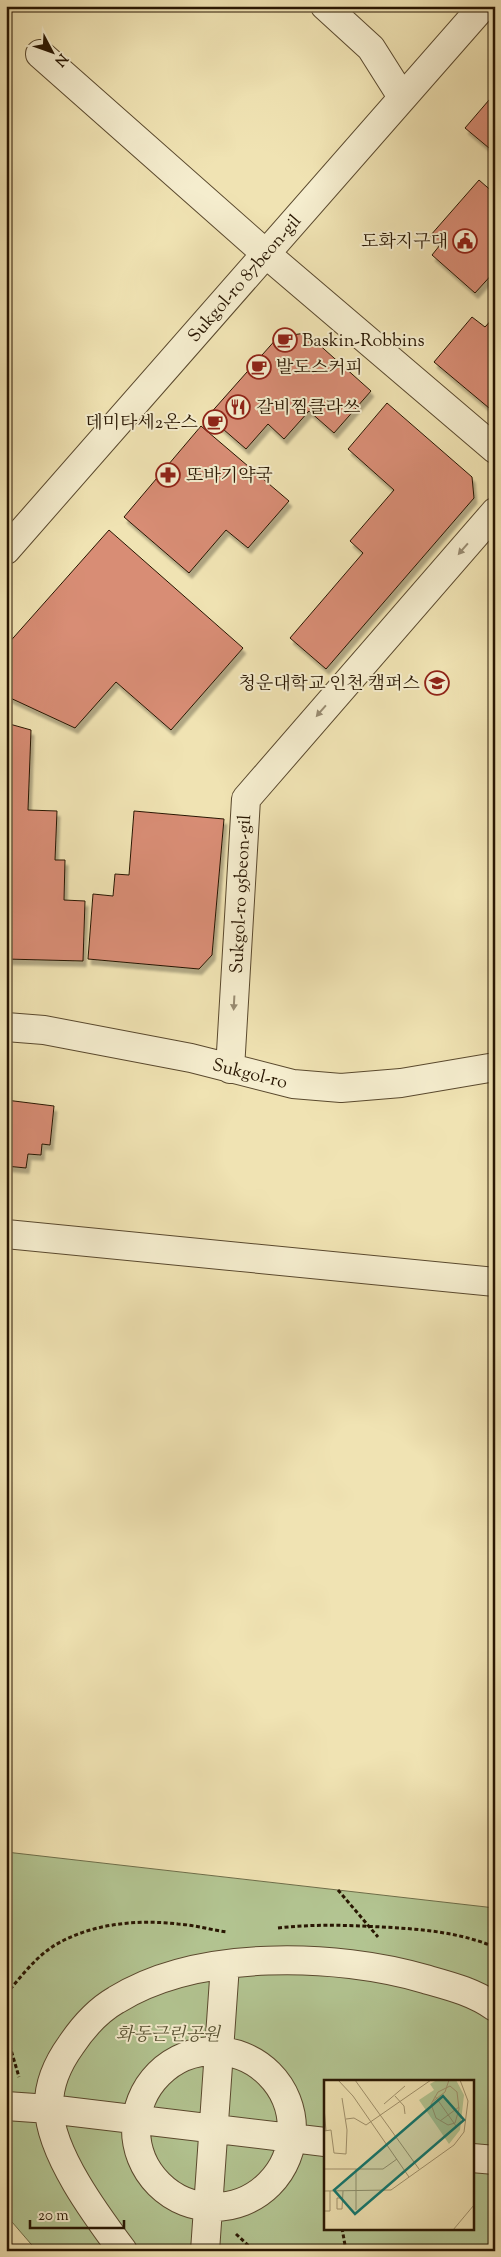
<svg xmlns="http://www.w3.org/2000/svg" width="501" height="2257" font-family="'Sorts Mill Goudy','Noto Serif KR',serif">
<style>
.green{fill:#b3c592;stroke:#6e6e4a;fill-rule:evenodd}
.building{fill:#d88d75;stroke:#281602;filter:url(#shadow)}
.lines{fill:none;stroke-linecap:round;stroke-linejoin:round}
.minor-casing{stroke:#5a492e;stroke-width:30}
.path{stroke:#281602;stroke-width:3;stroke-dasharray:4 2.5;stroke-linecap:butt}
.minor{stroke:#f5edce;stroke-width:28}
.oneway{fill:#998c72}
.labels{text-anchor:middle;stroke-width:4;stroke-linejoin:round;paint-order:stroke}
.poi-label{font-size:18px;fill:#281602;stroke:#f5edce;text-anchor:start}
.street-label{font-size:18px;fill:#281602;stroke:#f5edce}
.park-label{font-size:18px;font-style:italic;fill:#595334;stroke:#f5edce}
.inset-road{fill:none;stroke:#a0916c;stroke-width:1}
.view{fill:#0f766e;fill-opacity:0.15;stroke:#0f766e;stroke-width:2.5}
.inset-edge{fill:none;stroke:#281602;stroke-width:2.5}
</style>
<defs>
<filter id="shadow"><feDropShadow dx="3" dy="5.5" stdDeviation="1" flood-color="#0004"/></filter>
</defs>
<rect width="100%" height="100%" fill="#f0e3b3"/>
<filter id="stains"><feTurbulence type="fractalNoise" baseFrequency=".004" numOctaves="4"/><feColorMatrix values="0 0 0 0 .2 0 0 0 0 .09 0 0 0 0 .02 0 0 0 .5 -.17"/></filter>
<radialGradient id="worn" r=".72"><stop offset=".6" stop-color="#630" stop-opacity="0"/><stop offset="1" stop-color="#630" stop-opacity=".3"/></radialGradient>
<path class="green" d="M6 1852 495 1908V2251H37L6 2215ZM325 2081H472V2228H325Z"/>
<path class="building" d="M495 93V153L465 128Z
M479 180 495 194V271L475 293 432 255 440 245 430 236Z
M495 316V413L434 362 472 317 485 327Z
M306 333 371 391 334 433 309 411 284 439 268 424 246 449 208 416 278 337Z
M387 403 472 477 474 498 326 669 290 638 363 553 350 541 394 490 348 449Z
M201 426 289 501 248 548 226 530 189 573 124 517Z
M109 530 243 648 171 730 116 682 75 728 6 696V646Z
M6 723 31 730 28 810 57 811 55 860H65L64 900 85 901 83 961 6 959Z
M134 811 224 819 212 955 199 969 88 959 93 894 113 896 115 874 129 875Z
M6 1100 54 1106 50 1145 42 1144 41 1155 28 1154 26 1168 6 1166Z"/>
<g class="lines">
<g class="minor-casing">
<path id="minor" d="M325 6 371 48 402 97
M40 54 265 253 495 449
M6 550 483 6
M6 1027 44 1030 191 1058 293 1084 341 1088 401 1083 495 1067
M230 1069 246 799 495 512
M6 1234 495 1282
M136 2129a78 78 0 1 1 156 0a78 78 0 1 1-156 0Z
M6 2106 49 2109 325 2142
M472 2158 495 2160
M123 2251C96 2215 50 2153 49 2108 48 2085 58 2063 71 2045 83 2027 97 2011 116 2000 198 1949 336 1953 425 1979 450 1986 474 1992 495 2007
M205 2251 225 1965"/>
</g>
<path class="path" d="M338 1890 378 1937
M278 1928C313 1924 347 1925 382 1927 421 1929 458 1932 495 1947
M6 1994C20 1978 34 1959 52 1947 88 1924 136 1919 178 1924 195 1925 211 1930 227 1932
M6 2033 19 2077
M342 2228 346 2251
M236 2234 254 2251"/>
<use href="#minor" class="minor"/>
</g>
<defs><path id="oneway-solid" d="M-6-.8H1V-3.2L6.5 0L1 3.2V.8H-6Z" transform="scale(1.25)"/></defs>
<g class="oneway">
<use href="#oneway-solid" transform="translate(463 549) rotate(131)"/>
<use href="#oneway-solid" transform="translate(321 711) rotate(131)"/>
<use href="#oneway-solid" transform="translate(234 1003) rotate(93)"/>
</g>
<defs>
<g id="civic-ring" transform="scale(1.25)"><circle r="9.5" fill="#f5edce" stroke="#8f2418" stroke-width="1.5"/><path d="M-.6-6.5H3V-4.5H.6V-3L4-1V1h2V6H-6V1h2V-1L-.6-3ZM-1.2 2.5V6h2.4V2.5Z" fill="#8f2418"/></g>
<g id="cafe-ring" transform="scale(1.25)"><circle r="9.5" fill="#f5edce" stroke="#8f2418" stroke-width="1.5"/><path d="M-5.5-4.5H6V0H3Q3 3.5 0 3.5H-2.5Q-5.5 3.5-5.5 0ZM3-3.2v2h1.7v-2ZM-6 4.5H4V6H-6Z" fill="#8f2418"/></g>
<g id="restaurant-ring" transform="scale(1.25)"><circle r="9.5" fill="#f5edce" stroke="#8f2418" stroke-width="1.5"/><path d="M-5-6h1v4h1v-4h1v4h1v-4h1v5L-1.5 .5V6h-2V.5L-5-1ZM5-6V6H3V1.5H1.5Q1.5-4 5-6Z" fill="#8f2418"/></g>
<g id="pharmacy-ring" transform="scale(1.25)"><circle r="9.5" fill="#f5edce" stroke="#8f2418" stroke-width="1.5"/><path d="M-2-6h4v4h4v4h-4v4h-4v-4h-4v-4h4Z" fill="#8f2418"/></g>
<g id="university-ring" transform="scale(1.25)"><circle r="9.5" fill="#f5edce" stroke="#8f2418" stroke-width="1.5"/><path d="M0-5L7-2L0 1L-7-2ZM-4 1L0 2.5L4 1V4Q0 6-4 4Z" fill="#8f2418"/></g>
</defs>
<g fill-rule="evenodd">
<use href="#civic-ring" x="465" y="241"/>
<use href="#cafe-ring" x="285" y="340"/>
<use href="#cafe-ring" x="259" y="367"/>
<use href="#restaurant-ring" x="238" y="407"/>
<use href="#cafe-ring" x="215" y="422"/>
<use href="#pharmacy-ring" x="168" y="475"/>
<use href="#university-ring" x="437" y="683"/>
</g>
<g class="labels">
<g class="poi-label">
<text x="448" y="247" text-anchor="end">도화지구대</text>
<text x="302" y="346">Baskin-Robbins</text>
<text x="276" y="373">발도스커피</text>
<text x="256" y="413">갈비찜클라쓰</text>
<text x="198" y="428" text-anchor="end">데미타세2온스</text>
<text x="186" y="481">또바기약국</text>
<text x="420" y="689" text-anchor="end">청운대학교 인천 캠퍼스</text>
</g>
<g class="street-label">
<text transform="translate(244 278) rotate(-49)" y="6">Sukgol-ro 87beon-gil</text>
<text transform="translate(240 894) rotate(-87)" y="6">Sukgol-ro 95beon-gil</text>
<text transform="translate(250 1073) rotate(14)" y="6">Sukgol-ro</text>
</g>
<g class="park-label">
<text x="168" y="2040">화동근린공원</text>
</g>
</g>
<g transform="translate(324 2080)">
<rect width="150" height="150" fill="#f0e3b3"/>
<path d="M113 0H132L140 15 136 50 125 64 95 20 110 10 106 4Z" fill="#b3c592"/>
<path class="inset-road" d="M14 0 29 16 85 97M31 0 95 89M126 6 133 12 135 29 131 43 124 45 112 38 107 24 114 12ZM71 16 80 26 81 34M111 16 132 46M108 22 121 12 125 0M60 24 81 6M0 27 2 51M22 39 30 38 42 45 107 0M116 41 135 27M0 51 7 50 10 73 22 74 23 50 18 18M0 89H59L73 79M32 89V130M0 111 67 110 130 65 140 52 144 21 136 0M18 118H13V129H18L19 111M0 131H6V111M129 150 150 125"/>
<path class="view" d="M119 16 140 40 31 134 10 110Z"/>
<rect width="150" height="150" class="inset-edge"/>
</g>
<rect width="501" height="2257" fill="none" stroke="#f0e3b3" stroke-width="25"/>
<rect x="8" y="8" width="486" height="2242" fill="none" stroke="#281602" stroke-width="2.5"/>
<rect x="12" y="12" width="476" height="2232" fill="none" stroke="#281602"/>
<g transform="translate(52 52) rotate(131)" stroke="#f5edce" stroke-width="4" paint-order="stroke">
<path d="M0-4L9 19L0 12L-9 19Z" fill="#281602"/>
<text y="-8" font-size="14" font-weight="bold" text-anchor="middle" fill="#281602">N</text>
</g>
<path d="M30 2220v8h94v-8" fill="none" stroke="#281602" stroke-width="2.5"/>
<text x="38" y="2220" font-size="15" fill="#281602" stroke="#f5edce" stroke-width="4" paint-order="stroke">20 m</text>
<rect width="100%" height="100%" filter="url(#stains)"/>
<rect width="100%" height="100%" fill="url(#worn)"/>
</svg>
